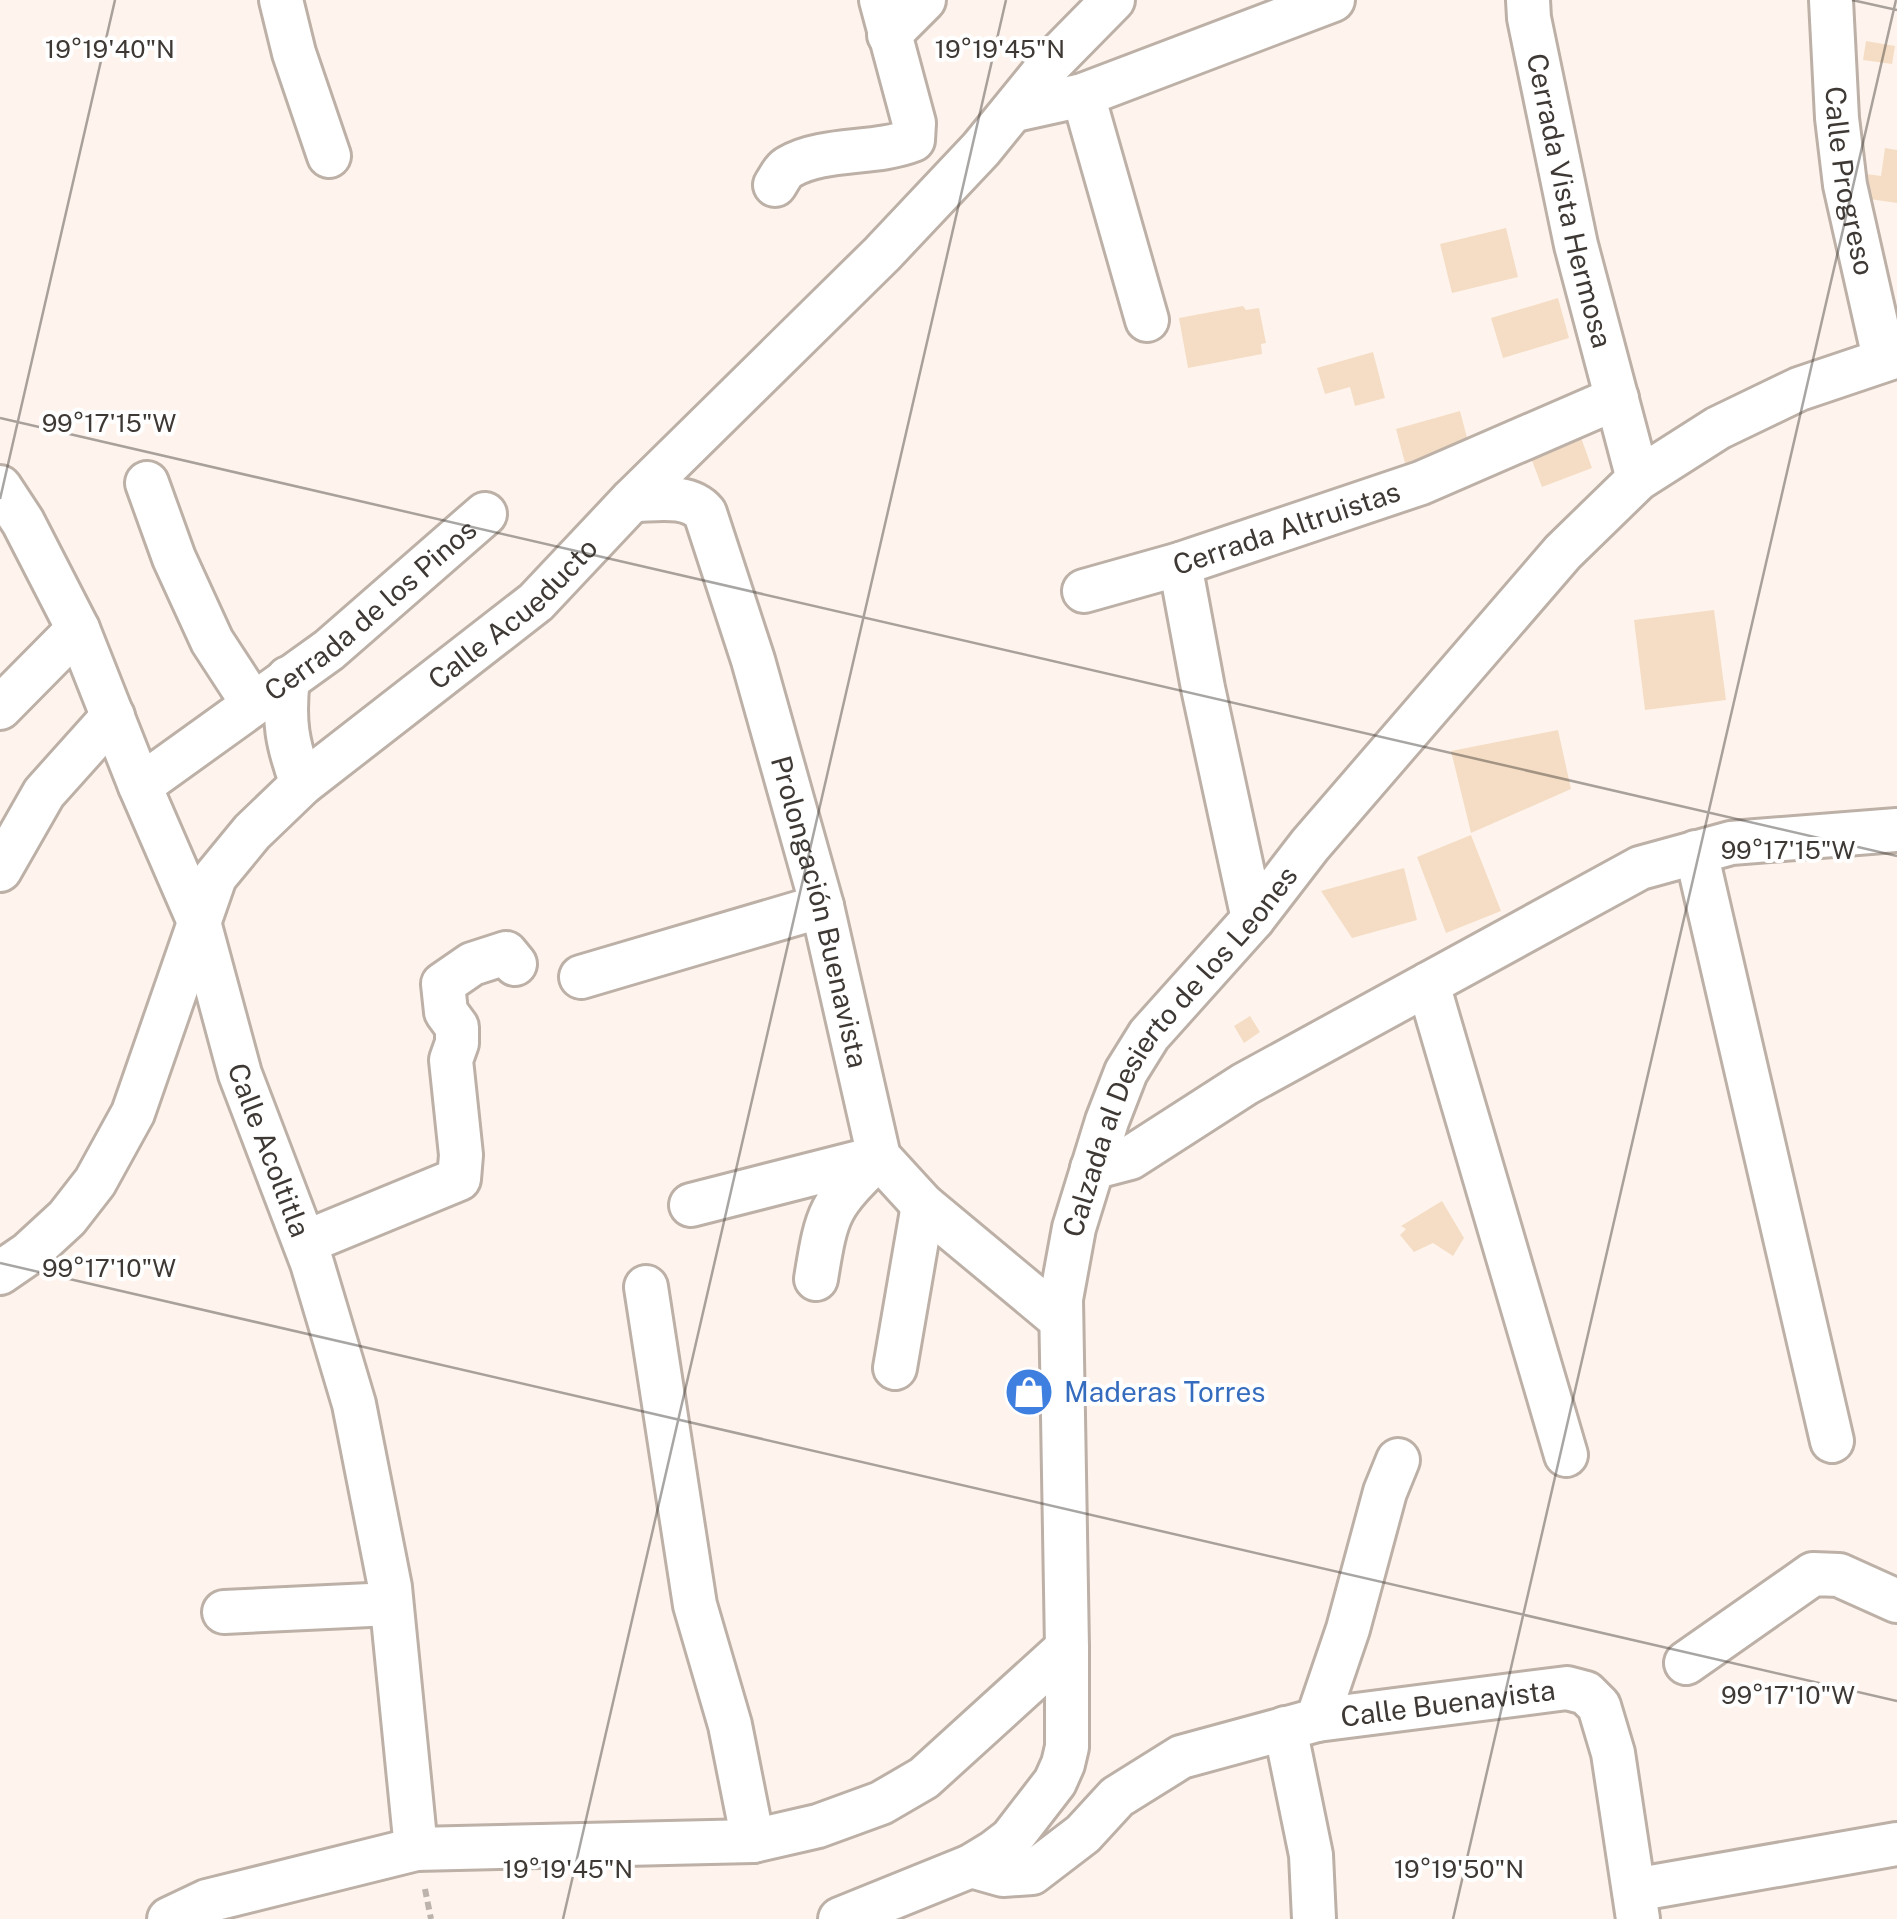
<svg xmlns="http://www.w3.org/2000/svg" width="1897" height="1919" font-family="'Public Sans',sans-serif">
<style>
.building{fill:#f4ddc4}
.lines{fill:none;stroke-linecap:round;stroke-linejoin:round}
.minor-casing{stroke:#bcb0a7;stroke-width:48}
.path{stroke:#bcb3ad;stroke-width:6;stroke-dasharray:8 5;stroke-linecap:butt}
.minor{stroke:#fff;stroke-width:42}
.ticks{fill:none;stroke:#3e3935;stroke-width:2.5;stroke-opacity:0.45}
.labels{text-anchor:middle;stroke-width:8;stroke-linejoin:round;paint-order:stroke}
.street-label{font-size:28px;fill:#3e3935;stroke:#fff}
.shop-label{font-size:28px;fill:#366cbe;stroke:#fff;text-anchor:start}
.ticks-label{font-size:25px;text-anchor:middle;fill:#3e3935;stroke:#fff;stroke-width:8;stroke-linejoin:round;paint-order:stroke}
</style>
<rect width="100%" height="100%" fill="#fff4ed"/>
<path class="building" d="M1866 41 1895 46 1892 64 1863 60Z
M1885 148 1897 150V203L1856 197 1859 173 1881 176Z
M1506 228 1518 277 1452 293 1440 244Z
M1558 298 1569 338 1503 358 1491 318Z
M1243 306 1246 310 1259 308 1266 343 1261 344 1262 354 1188 368 1179 318Z
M1373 352 1385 398 1355 406 1350 387 1325 394 1317 368Z
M1460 411 1469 445 1405 463 1396 429Z
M1579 432 1592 468 1542 487 1528 450Z
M1714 610 1726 700 1645 710 1634 620Z
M1558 730 1571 789 1471 833 1451 751Z
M1471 835 1501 911 1446 933 1417 857Z
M1404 868 1417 920 1352 938 1321 891Z
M1250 1016 1260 1032 1244 1043 1234 1026Z
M1442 1201 1464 1238 1453 1256 1433 1243 1414 1252 1400 1235 1406 1229 1401 1226Z"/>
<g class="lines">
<g class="minor-casing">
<g id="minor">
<path d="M281 0 294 53 329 156"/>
<path id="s1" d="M1528 0 1529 18 1576 245 1638 479"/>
<path id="s2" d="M1831 0 1837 118 1845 185 1884 358"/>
<path d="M889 35 924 0"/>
<path d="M1083 95 1147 320"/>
<path d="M1015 110 1083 95 1333 0"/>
<path d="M775 185C779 179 783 170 789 167 823 147 875 155 913 140L914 123 881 0"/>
<path d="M147 483 174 558 212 641 253 704"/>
<path id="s3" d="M0 487 23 522 78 629 140 786 199 922 240 1074 312 1263 354 1404 390 1587 416 1849"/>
<path id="s4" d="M632 500C656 500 688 493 705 513L753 660 822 906 879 1157 923 1205 1060 1319"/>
<path d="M1180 564 1203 688 1253 919"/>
<path id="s5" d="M1084 591 1180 564 1421 483 1617 398"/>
<path d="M288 678C283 721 287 744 302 784"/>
<path d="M0 708 78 629"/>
<path id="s6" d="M140 786 329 650 485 514"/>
<path d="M1696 852 1832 1441"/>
<path d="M0 870 44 793 113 716"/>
<path d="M581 977 822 906"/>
<path d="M1428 984 1566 1455"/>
<path d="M1092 1168 1130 1158 1245 1084 1640 868 1731 843 1897 830"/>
<path d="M691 1205 879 1157C829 1206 827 1210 816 1279"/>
<path d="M306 1242 459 1179 461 1155 451 1060 457 1043V1027L446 1012 443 984 472 964 506 953 515 964"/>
<path id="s7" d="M0 1273 29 1253 67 1218 95 1182 133 1113 215 877 252 832 302 784 536 602 632 500 882 254 981 149 1051 63 1113 0"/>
<path d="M646 1287 695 1605 730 1725 753 1841"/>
<path d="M895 1368 923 1205"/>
<path d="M224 1612 391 1604"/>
<path d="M1686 1663 1813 1574 1839 1575 1897 1601"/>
<path id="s8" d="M1317 1720 1567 1688 1586 1693 1599 1706 1613 1753 1638 1919"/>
<path d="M1285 1728 1311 1855 1314 1919"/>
<path d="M971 1866 1003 1875 1032 1873 1083 1834 1117 1797 1181 1757 1317 1720 1348 1629 1385 1492 1398 1460"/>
<path d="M1634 1890 1897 1844"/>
<path d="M169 1919 207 1901 416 1849 753 1841 818 1826 881 1803 924 1778 1067 1648"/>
<path id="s9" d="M840 1919 971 1866 994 1852 1011 1839 1055 1782 1063 1764 1067 1747V1648L1061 1299 1074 1228 1107 1121 1126 1072 1149 1035 1253 919 1310 845 1563 552 1638 479 1718 428 1799 389 1897 356"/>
</g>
</g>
<path class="path" d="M425 1889 431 1919"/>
<use href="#minor" class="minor"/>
</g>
<path class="ticks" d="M1852 0 1897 10M0 418 1897 856M0 499 115 0M0 1263 1897 1701M563 1919 1006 0M1453 1919 1896 0"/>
<defs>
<g id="shop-disc" transform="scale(2.5)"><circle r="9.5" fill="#3f7fe0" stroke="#fff"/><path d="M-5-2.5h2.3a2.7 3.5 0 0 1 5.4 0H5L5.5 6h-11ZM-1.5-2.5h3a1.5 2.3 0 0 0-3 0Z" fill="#fff"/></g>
</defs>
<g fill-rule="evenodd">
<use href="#shop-disc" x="1029" y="1392"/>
</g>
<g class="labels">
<g class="street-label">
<text dy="10" stroke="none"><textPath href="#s2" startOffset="182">Calle Progreso</textPath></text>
<text dy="10" stroke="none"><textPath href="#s1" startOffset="205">Cerrada Vista Hermosa</textPath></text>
<text dy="10" stroke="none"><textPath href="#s5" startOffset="212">Cerrada Altruistas</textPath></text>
<text dy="10" stroke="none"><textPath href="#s6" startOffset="290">Cerrada de los Pinos</textPath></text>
<text dy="10" stroke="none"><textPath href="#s7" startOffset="860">Calle Acueducto</textPath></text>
<text dy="10" stroke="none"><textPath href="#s4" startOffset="492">Prolongación Buenavista</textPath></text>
<text dy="10" stroke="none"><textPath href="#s9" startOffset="1028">Calzada al Desierto de los Leones</textPath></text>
<text dy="10" stroke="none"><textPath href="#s3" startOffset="718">Calle Acoltitla</textPath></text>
<text dy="10" stroke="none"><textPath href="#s8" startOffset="132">Calle Buenavista</textPath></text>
</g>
<g class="shop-label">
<text x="1064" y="1402">Maderas Torres</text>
</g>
</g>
<g class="ticks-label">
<text x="110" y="58">19°19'40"N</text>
<text x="1000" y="58">19°19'45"N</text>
<text x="109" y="432">99°17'15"W</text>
<text x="1788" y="859">99°17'15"W</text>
<text x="109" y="1277">99°17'10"W</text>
<text x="1788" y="1704">99°17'10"W</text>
<text x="568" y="1878">19°19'45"N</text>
<text x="1459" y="1878">19°19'50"N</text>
</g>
</svg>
